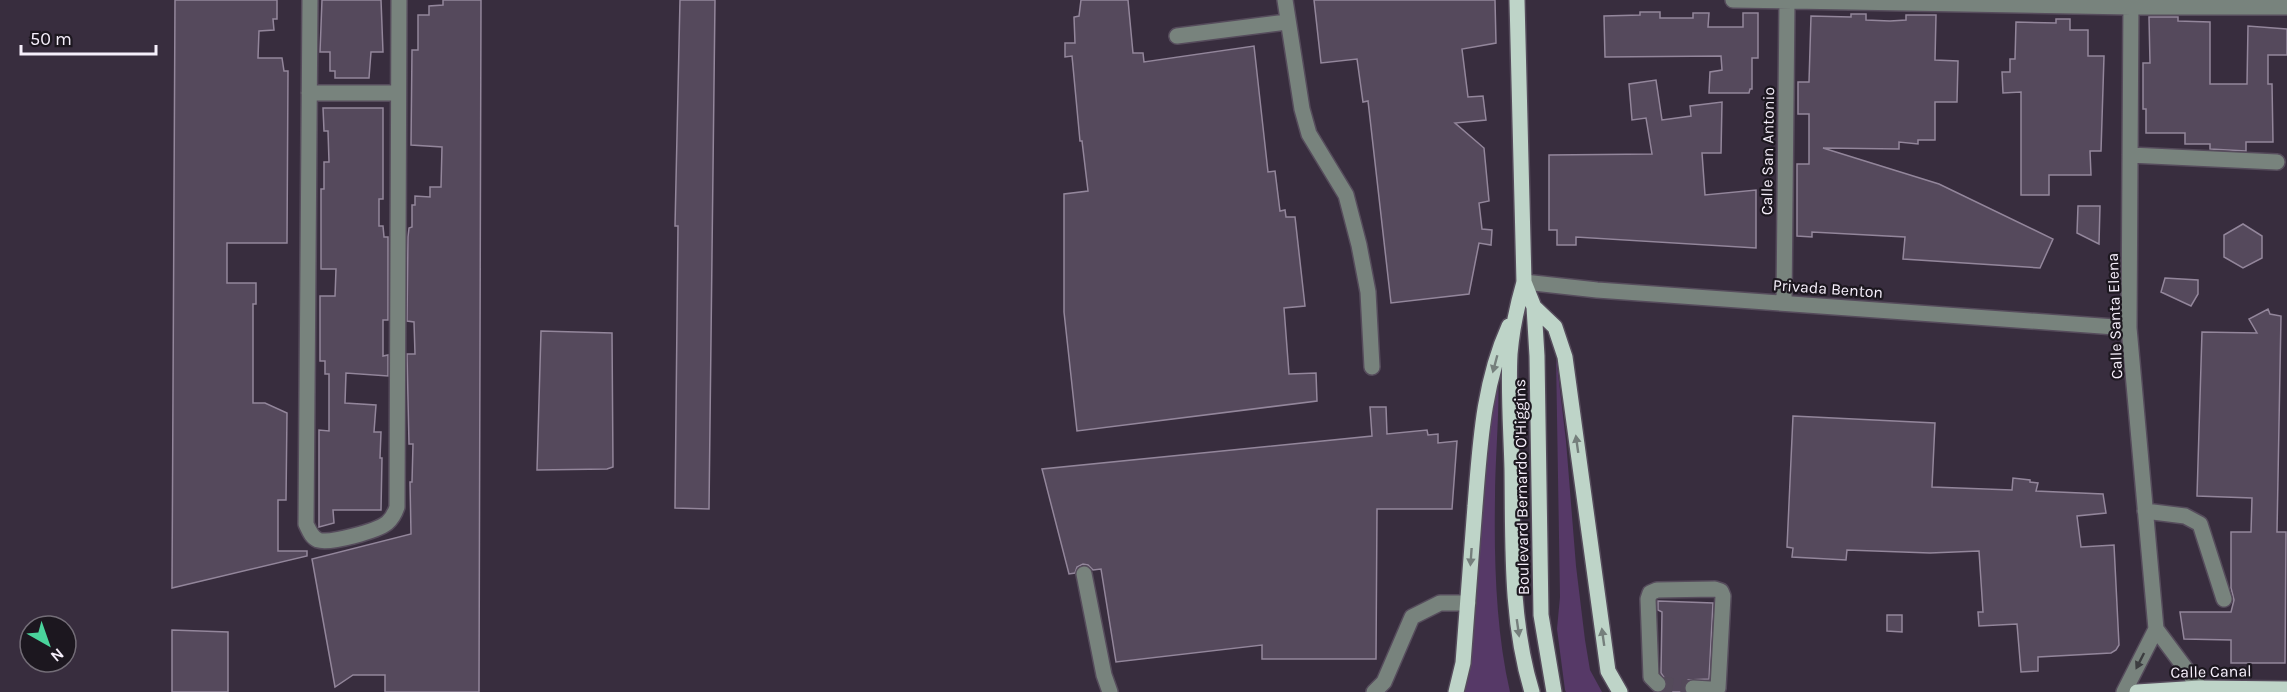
<svg xmlns="http://www.w3.org/2000/svg" width="2287" height="692" font-family="Karla,sans-serif">
<style>
.green{fill:#563967}
.building{fill:#55495c;stroke:#93869b;stroke-width:1.5}
.lines{fill:none;stroke-linecap:round;stroke-linejoin:round}
.minor-tunnel{stroke:#544a5a;stroke-width:15;stroke-dasharray:15 8;stroke-linecap:butt}
.minor-casing{stroke:#564c5c;stroke-width:18}
.major-casing{stroke:#564c5c;stroke-width:18}
.minor{stroke:#78837d;stroke-width:15}
.major{stroke:#bed4c8;stroke-width:15}
.oneway{fill:#757f7c}
.oneway2{fill:#3c3d40}
.labels{text-anchor:middle;stroke-width:4.5;stroke-linejoin:round;paint-order:stroke}
.street-label{font-size:16px;fill:#f6effb;stroke:#1c171f}
</style>
<rect width="100%" height="100%" fill="#382d3e"/>
<path class="green" d="M1556 356 1566 441 1576 566 1585 640 1590 670 1602 692H1566L1565 690 1557 629 1560 597Z
M1498 369C1500 413 1495 456 1495 499 1494 563 1496 630 1510 692H1463L1482 482Z"/>
<path class="building" d="M175 0H277V19H273L274 30 259 31 258 58H282L284 71H288L287 243H227V283H256V304H253V403H265L287 413 286 500H278V551H307V556L172 588Z
M322 0H381L383 52H371L369 78H335V71H330V52H320Z
M443 0H481L479 692H385V675H353L335 687 312 559 411 534 410 482H412L413 444H409L407 354H415L414 322 407 321 408 237 409 228 412 227V205H415V196L430 197V187H441L442 147 411 145 412 50H418V15H429V6L443 5Z
M680 0H715L709 509 675 508 678 226H675Z
M1081 0H1128L1133 53H1143L1144 62 1254 46 1268 172 1275 171 1280 211 1285 210 1286 217H1295L1305 306 1284 308 1289 374 1316 373 1317 401 1077 431 1064 312V194L1088 191 1082 141H1080L1072 56 1065 57V43H1075L1074 17 1079 16Z
M1314 0H1495L1496 43 1462 49 1468 97 1483 96 1486 120 1455 123 1484 148 1489 201 1479 203 1482 229 1492 230 1491 245 1479 243 1469 294 1391 303 1368 101 1363 102 1357 59 1321 63Z
M1640 12H1660V18H1693V13H1709L1708 27H1743V13H1758V58H1752V89H1750L1749 93H1709L1710 72 1722 70 1721 56 1605 57 1604 16 1640 15Z
M1851 14H1866V20L1890 21 1906 20V15H1936L1935 60 1958 61 1957 102H1935V140H1918V144L1899 142V149L1823 148 1939 184 2053 239 2040 268 1903 259 1905 237 1812 232V237L1797 236V164H1809V114H1798V82H1809L1811 16 1851 17Z
M2149 17H2178V21L2210 22V84H2247L2248 26 2287 29V55H2268V84H2272L2273 142H2246V151L2210 149V144H2185V133H2146V109H2143V63H2150Z
M2056 19H2070V30H2088V56H2104L2101 151H2090L2091 175H2049V195H2021V92L2003 93 2002 72H2010V59H2015L2016 22 2056 23Z
M1656 80 1662 120 1691 116 1690 106 1722 102 1721 153H1702L1705 195 1756 190V248L1576 237V245H1557V230H1549V155L1652 154 1646 118 1632 120 1629 84Z
M323 108H383V199H379V226H383L384 237H388V320H383V356L388 355V376L346 373 345 403 376 405 374 432H381L380 458H382L381 510H333L334 523 319 527V430L329 431V374H325V361H320V296H335L336 269H321V189H324V162H329L328 131H324Z
M2078 206H2100L2099 244 2077 233Z
M2243 224 2262 236V258L2243 268 2224 257V235Z
M2165 278 2198 280V294L2191 306 2161 292Z
M2268 309 2270 314 2281 316 2277 532H2286L2285 663H2231V640L2184 639 2180 612H2231L2234 600 2231 588V532H2251L2252 498 2197 496 2202 332 2257 333 2249 319Z
M541 331 612 333 613 467 607 469 537 470Z
M1370 407H1386L1387 434 1427 430 1428 435 1438 434V443L1457 441 1452 509H1377L1376 659H1262V645L1116 662 1101 569 1093 570 1088 565 1083 564 1077 567 1075 573 1069 574 1042 469 1372 436Z
M1793 416 1935 423 1932 487 2012 490 2013 478 2030 480V482L2038 483 2036 491 2103 494 2106 513 2077 516 2081 547 2114 545 2119 645 2116 650 2111 653 2038 657V671L2021 672 2017 624 1979 626 1978 612H1983L1979 551 1930 553 1847 550 1846 560 1792 557 1793 548 1787 547Z
M1658 601 1713 603 1709 679 1688 680 1683 687 1684 692H1663L1667 687V682L1661 673 1662 612 1658 610Z
M1887 615H1902V632L1887 631Z
M172 630 228 632V692H172Z"/>
<g class="lines">
<path class="minor-tunnel" d="M1658 684 1693 688"/>
<g class="minor-casing">
<path id="minor" d="M310 0 306 524C309 530 311 537 318 540 330 544 377 531 387 523 393 518 395 513 397 507L399 0
M1285 0 1302 109 1309 134 1346 195 1359 245 1368 292 1372 367
M1733 0 2131 7H2287
M2131 0 2129 328 2156 629 2200 688
M1177 36 1287 22
M309 93H398
M2130 155 2277 162
M1524 282 1597 290 2129 328
M1784 302 1787 0
M2145 511 2185 516 2200 524 2224 599
M1084 574 1104 675 1110 692
M1658 684 1651 677 1648 599 1650 593 1657 590 1715 589 1721 591 1723 596 1718 688
M1693 688 1710 689
M1374 692 1384 682 1412 617 1440 603H1468
M2124 692 2156 629"/>
</g>
<g class="major-casing">
<path id="major" d="M1517 0 1524 282C1517 306 1512 330 1510 354 1508 392 1511 431 1512 469 1513 544 1510 620 1532 692
M1524 282 1534 307 1537 356 1541 615 1554 692
M1534 307 1555 327 1565 357 1608 671 1620 692
M1456 692 1463 663C1467 610 1471 558 1475 506 1480 445 1483 383 1509 326
M2137 692 2200 688 2287 689"/>
</g>
<use href="#minor" class="minor"/>
<use href="#major" class="major"/>
</g>
<defs><path id="oneway-solid" d="M-6-.8H1V-3.2L6.5 0L1 3.2V.8H-6Z" transform="scale(1.5)"/></defs>
<g class="oneway">
<use href="#oneway-solid" transform="translate(1495 364) rotate(105)"/>
<use href="#oneway-solid" transform="translate(1577 444) rotate(-98)"/>
<use href="#oneway-solid" transform="translate(1471 557) rotate(94)"/>
<use href="#oneway-solid" transform="translate(1518 628) rotate(82)"/>
<use href="#oneway-solid" transform="translate(1603 637) rotate(-98)"/>
</g>
<use class="oneway2" href="#oneway-solid" transform="translate(2140 661) rotate(117)"/>
<g class="labels">
<g class="street-label">
<text transform="translate(1767 151) rotate(-89)" y="6">Calle San Antonio</text>
<text transform="translate(1828 288) rotate(4)" y="6">Privada Benton</text>
<text transform="translate(2114 316) rotate(-92)" y="6">Calle Santa Elena</text>
<text transform="translate(1521 487) rotate(-91)" y="6">Boulevard Bernardo O'Higgins</text>
<text transform="translate(2211 671) rotate(-1)" y="6">Calle Canal</text>
</g>
</g>
<g transform="translate(48 644) rotate(140)"><circle r="28" fill="#1c171f" stroke="#736d77" stroke-width="1.5"/>
<path d="M0-4.5L10 22L0 15L-10 22Z" fill="#4ad49c"/>
<text y="-9" font-size="16" font-weight="bold" text-anchor="middle" fill="#f6effb">N</text>
</g>
<path d="M21 45v9h135v-9" fill="none" stroke="#f6effb" stroke-width="3"/>
<text x="30" y="45" font-size="18" fill="#f6effb" stroke="#1c171f" stroke-width="4.5" paint-order="stroke">50 m</text>
</svg>
